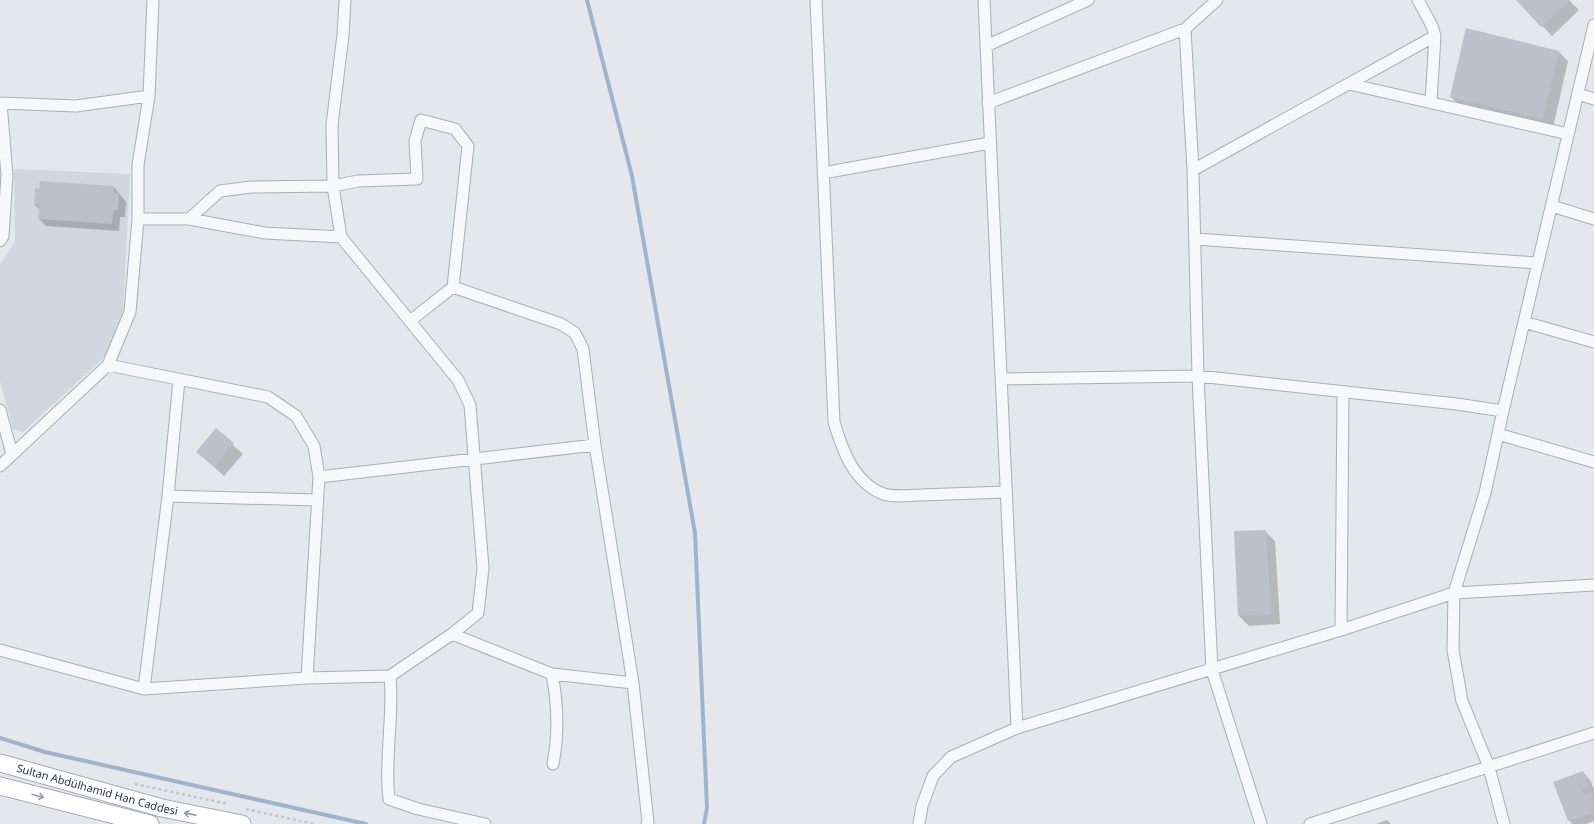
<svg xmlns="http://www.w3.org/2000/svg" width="1594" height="824" font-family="'Noto Sans',sans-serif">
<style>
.built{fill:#d2d6de}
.shadow{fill:#0003}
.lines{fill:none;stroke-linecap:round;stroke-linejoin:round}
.stream{stroke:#9fb4cc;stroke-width:4}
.building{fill:#bbc0ca}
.street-casing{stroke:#a9aeb7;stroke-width:13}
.primary-casing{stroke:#a3abb8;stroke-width:19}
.path{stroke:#c2c5cb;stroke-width:2.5;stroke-dasharray:3 3;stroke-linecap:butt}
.street{stroke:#f7f8fa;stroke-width:11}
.primary{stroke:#fff;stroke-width:17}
.oneway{stroke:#959aa2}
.labels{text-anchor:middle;stroke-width:3.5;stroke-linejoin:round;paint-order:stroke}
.street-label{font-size:11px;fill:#2b3445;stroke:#f4f6f9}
</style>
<rect width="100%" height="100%" fill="#e4e7ec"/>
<path class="built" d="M14 169 130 174 123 310 107 355 23 432 13 429 0 381V265L15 242Z"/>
<path class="shadow" d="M1517 0H1569L1579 10 1552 36Z
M1558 51 1568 61 1553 128 1461 107 1451 97Z
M114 187 126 202 125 217H120L119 231 46 226 39 219V209L35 205Z
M216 430 243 454 224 476 198 452Z
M1265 531 1275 541 1280 624 1249 626 1239 616Z
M1583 772 1590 780 1594 789V821L1586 824H1572L1569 820Z
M1387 820 1391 824H1376Z"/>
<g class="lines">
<path class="stream" d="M587 0 632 176 695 533 707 808 704 824
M0 738 45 752 366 824"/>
</g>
<path class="building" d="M1516 0H1570L1541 27Z
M1466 28 1559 51 1543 119 1450 97Z
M40 181 114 186V193H119L118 210H113L112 224 38 219 39 205H34L35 188 39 189Z
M216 428 234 443 214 467 196 452Z
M1266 530 1271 615 1238 616 1234 531Z
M1583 771 1589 787 1583 790 1585 796 1592 793 1594 812 1568 821 1553 782Z"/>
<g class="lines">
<g class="street-casing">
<path id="street" d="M816 0 834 422C842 449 853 481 881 493 892 498 909 495 921 495 949 494 978 493 1006 492
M984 0 1017 728
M1418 0 1432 26 1435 36 1431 102
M1185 29 1193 170 1198 376 1212 670 1261 824
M986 46 1088 0
M1349 84 1568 134
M1578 94 1594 99
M0 103 76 106 149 96
M988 103 1185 29 1217 0
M1193 170 1435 36
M823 173 990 143
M1552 206 1594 219
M138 219H189L265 233 341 237
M189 219 220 191 251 187 333 186 358 181 417 179 415 141 421 120 455 129 468 146 453 287 410 321
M1195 239 1538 263
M0 241 3 236 7 175 1 103
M453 287 561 324 575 333 583 349 595 445 633 683 648 822 647 824
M1524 322 1594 342
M108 365 268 397 296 416 314 446 319 477 307 678
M1001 379 1198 376 1457 404 1503 411
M0 410 12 454
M1498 434 1594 462
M0 466 108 365 130 312 138 219V165L149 96 153 0
M319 477 595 445
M168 496 316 500
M1341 630 1343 393
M452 634 552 674 633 683
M0 650 144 689 307 678 390 676 452 634 478 613 483 568 470 405 458 380 341 237 333 186 332 125 343 35 345 0
M552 674C558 705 559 733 553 764
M390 676C394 717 384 758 389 799L418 809 485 824
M144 689 168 496 179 380
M919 824 922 806 933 776 951 757 1017 728 1341 630 1454 593 1594 585
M1310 824 1594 733
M1504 824 1489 767 1462 701 1453 650 1454 593 1485 493 1503 411 1594 25"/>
</g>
<g class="primary-casing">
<g id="primary">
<path id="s1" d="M0 763 162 808 242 824"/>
<path d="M0 786 150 824"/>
</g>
</g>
<path class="path" d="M135 784 228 804
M246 809 314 824"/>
<use href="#street" class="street"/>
<use href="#primary" class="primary"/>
</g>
<defs><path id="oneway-shaft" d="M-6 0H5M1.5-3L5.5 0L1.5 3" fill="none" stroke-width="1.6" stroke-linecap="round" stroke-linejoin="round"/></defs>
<g class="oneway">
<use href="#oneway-shaft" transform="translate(38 796) rotate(14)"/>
<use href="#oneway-shaft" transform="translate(190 814) rotate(-169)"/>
</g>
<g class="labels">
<g class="street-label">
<text dy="4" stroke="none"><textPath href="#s1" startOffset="101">Sultan Abdülhamid Han Caddesi</textPath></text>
</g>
</g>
</svg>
